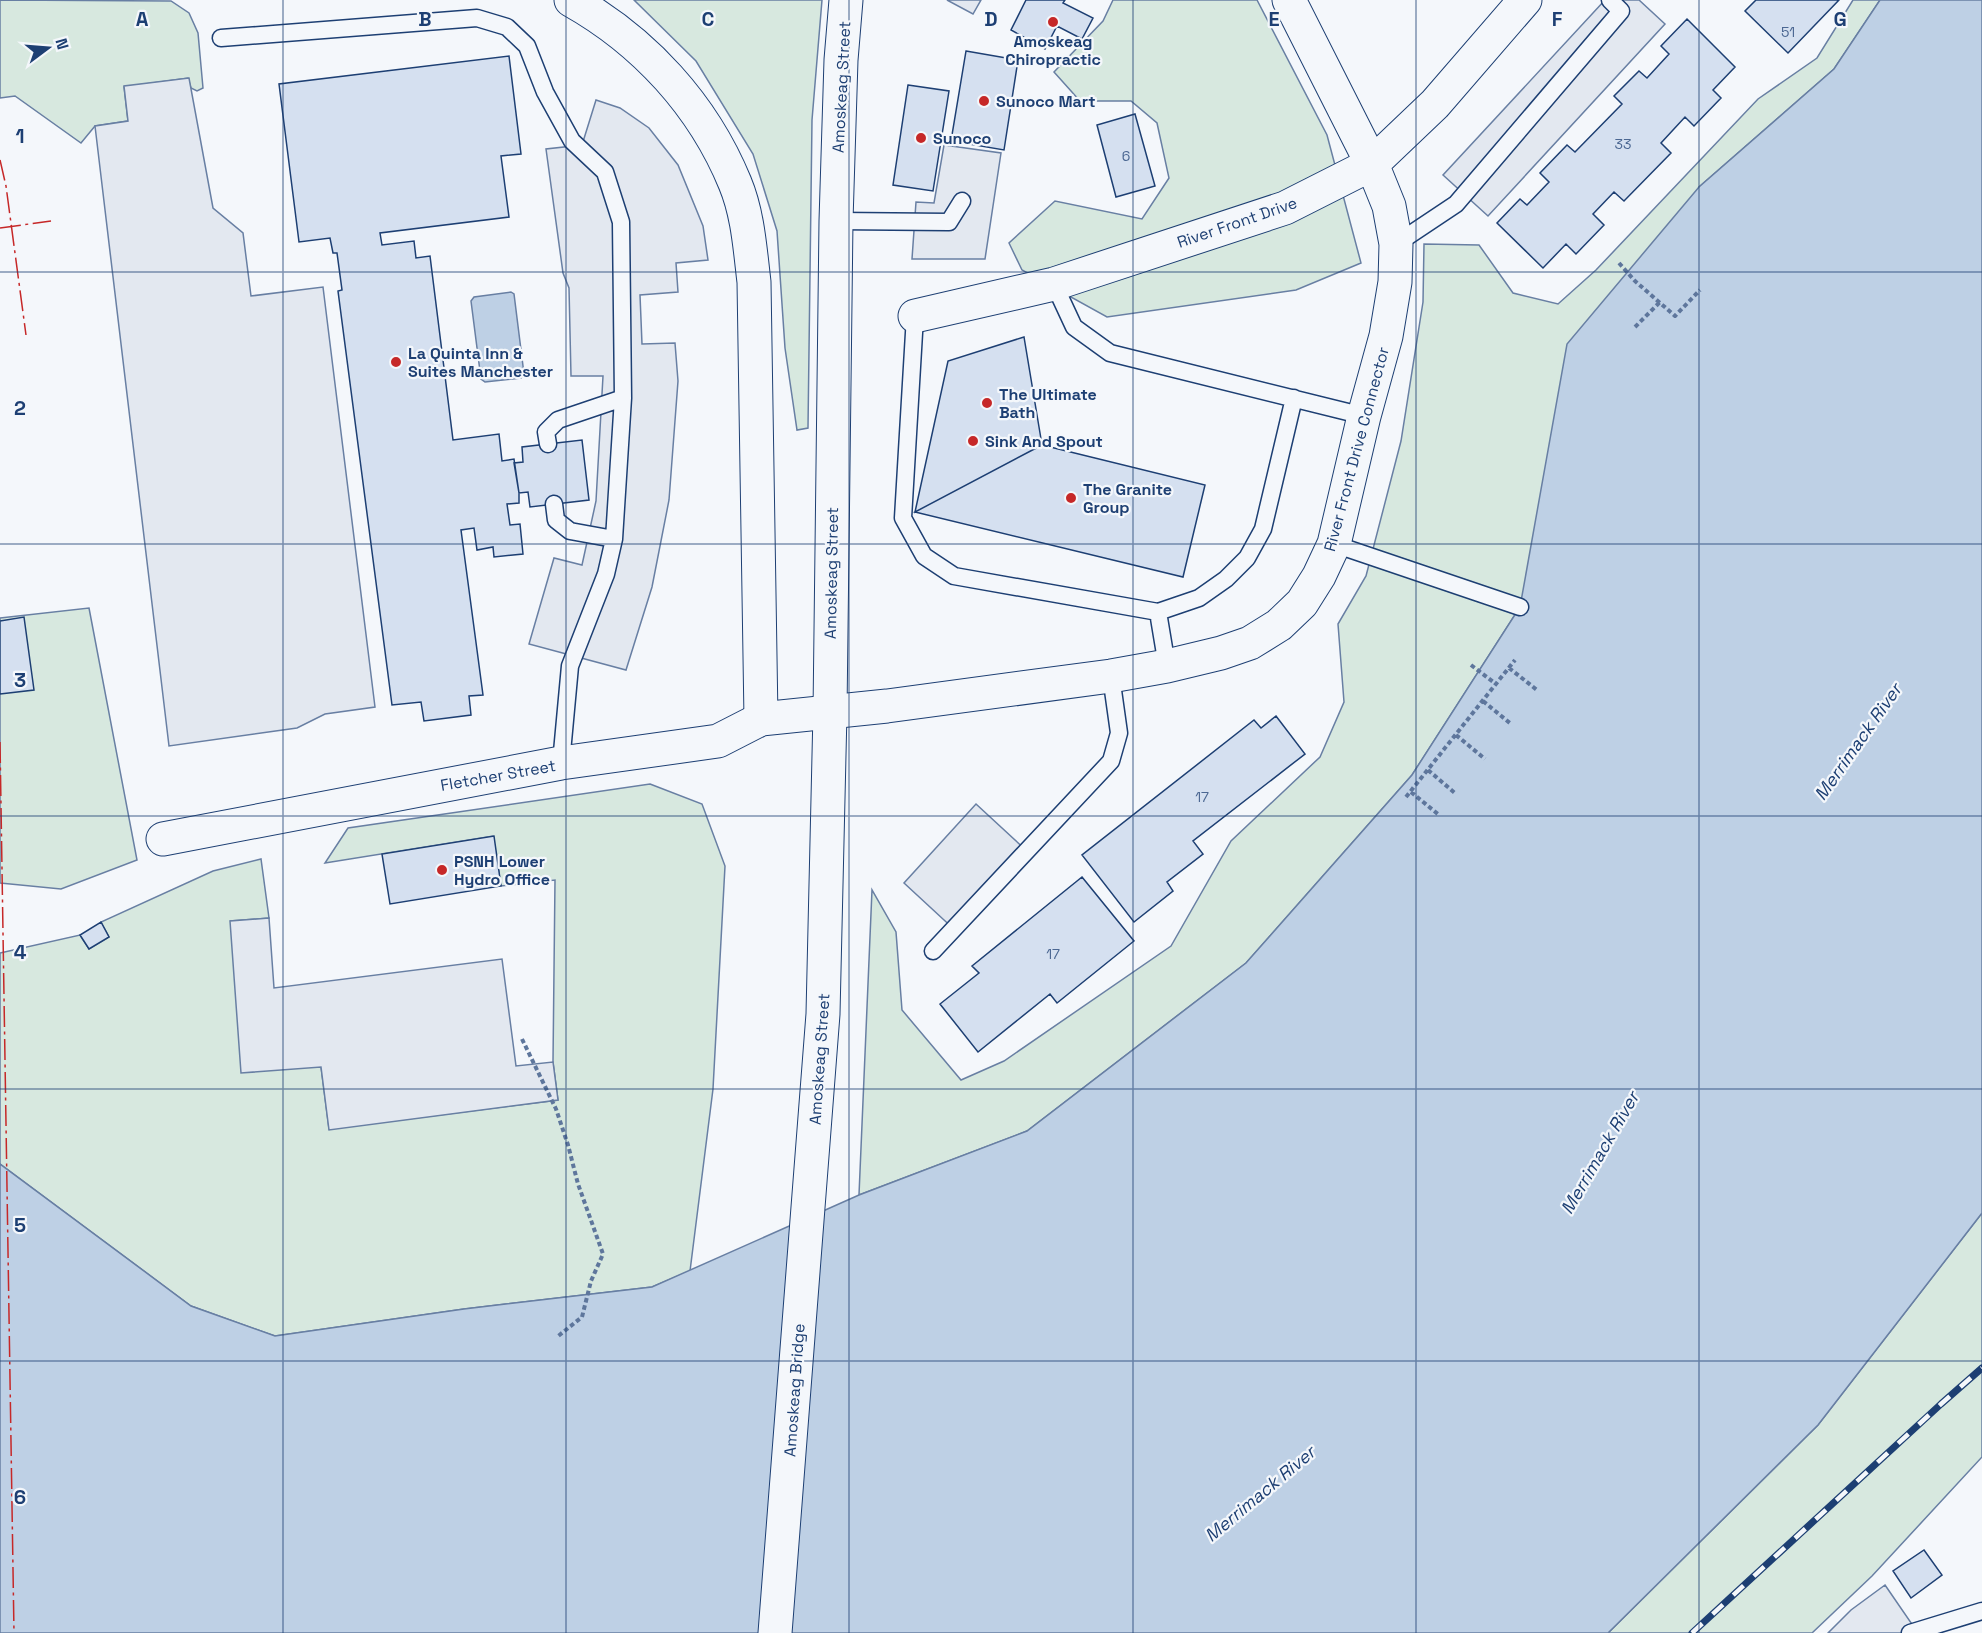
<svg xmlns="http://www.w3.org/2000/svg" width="1982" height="1633" font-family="'Space Grotesk',sans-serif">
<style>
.green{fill:#d7e8df;stroke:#687fa3;stroke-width:1.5}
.parking{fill:#e3e8f0;stroke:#687fa3;stroke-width:1.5}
.water{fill:#bed0e5;stroke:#687fa3;stroke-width:1.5}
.building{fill:#d5e0f0;stroke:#1d3f73;stroke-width:1.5}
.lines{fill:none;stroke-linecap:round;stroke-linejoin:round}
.lane-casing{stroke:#1d3f73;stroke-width:19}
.street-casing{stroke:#1d3f73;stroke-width:35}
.secondary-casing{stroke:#1d3f73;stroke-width:35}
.path{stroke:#5e769c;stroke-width:4;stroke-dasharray:4.5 3;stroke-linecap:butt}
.lane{stroke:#f4f7fb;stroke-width:16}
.street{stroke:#f4f7fb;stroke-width:33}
.secondary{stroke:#f4f7fb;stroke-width:33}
.rail-casing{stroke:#1d3f73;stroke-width:7}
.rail{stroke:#f4f7fb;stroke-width:4.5;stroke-dasharray:14;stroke-linecap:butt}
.power{stroke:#c62828;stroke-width:1.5;stroke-dasharray:21 4.5 3 4.5;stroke-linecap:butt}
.grid{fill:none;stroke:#1d3f73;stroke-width:1.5;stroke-opacity:0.55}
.poi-dot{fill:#c62828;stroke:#f4f7fb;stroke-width:2}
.labels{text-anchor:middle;stroke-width:4.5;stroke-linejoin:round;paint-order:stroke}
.number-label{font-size:14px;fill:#4b6792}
.poi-label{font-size:16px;font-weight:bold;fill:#1d3f73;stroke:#f4f7fb;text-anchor:start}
.street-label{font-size:16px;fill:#1d3f73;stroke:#f4f7fb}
.water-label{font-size:18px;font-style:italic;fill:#1d3f73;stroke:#f4f7fb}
.grid-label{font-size:20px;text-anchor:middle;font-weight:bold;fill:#1d3f73;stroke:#f4f7fb;stroke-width:4.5;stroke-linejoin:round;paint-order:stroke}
</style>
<rect width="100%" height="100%" fill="#f4f7fb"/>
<path class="green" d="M0 0 171 1 189 13 198 33 203 88 197 91 191 88 188 78 124 87 128 121 95 126 81 143 15 96 0 98Z
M634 0H822L812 120 808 428 797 430 785 348 777 231 753 154 696 61Z
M1113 0H1257L1327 135 1361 263 1296 290 1107 317 1022 270 1009 243 1055 201 1142 219 1169 178 1157 123 1131 101H1080L1054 72 1103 21Z
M1853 0H1880L1834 69 1699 187 1520 607 1412 775 1246 963 1027 1131 859 1195 872 890 896 932 902 1010 961 1080 1004 1061 1171 946 1231 841 1320 757 1344 702 1338 624 1366 576 1401 441 1423 302 1424 244 1479 245 1513 293 1558 304 1596 270 1758 99 1817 58Z
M89 608 137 860 61 889 0 883V618Z
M650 784 702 804 725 866 713 1089 690 1271 652 1287 464 1309 275 1336 191 1306 0 1164V953L80 935 89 949 109 937 101 922 213 871 261 859 269 918 231 921 321 1067 329 1129 558 1100 553 1062 555 880 501 886 493 836 325 863 348 828Z
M1982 1213V1457L1872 1576 1812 1633H1608L1818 1425Z"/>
<path class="parking" d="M947 0H981L973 14Z
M1605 0H1639L1665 24 1488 216 1443 175Z
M189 78 213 208 243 233 251 296 323 287 375 707 325 714 297 728 169 746 95 126 128 121 124 86Z
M596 100 620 108 649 128 678 165 703 226 708 260 676 263 678 292 640 295 642 344 675 343 678 381 669 500 652 587 626 670 529 644 554 558 582 565 596 501 603 376H571L569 288 563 273 546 149 582 145Z
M944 145 1001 153 985 259H912L916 202 934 203Z
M976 804 1029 853 957 932 904 883Z
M269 918 274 988 502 959 516 1066 553 1062 558 1100 329 1130 321 1067 241 1073 230 921Z
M1885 1585 1918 1633H1828L1851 1610Z"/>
<path class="water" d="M1880 0H1982V1213L1818 1425 1608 1633H0V1164L191 1306 275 1336 464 1309 652 1287 859 1195 1027 1131 1246 963 1412 775 1520 607 1567 344 1699 187 1834 69Z
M511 292 514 294 524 374 521 378 485 382 481 379 471 301 474 297Z"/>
<path class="building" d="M1026 0H1065L1063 3 1093 18 1082 39 1057 26 1045 49 1011 30Z
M1756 0H1839L1788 53 1745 11Z
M1687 19 1735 67 1713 90 1721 98 1694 126 1685 117 1661 143 1671 153 1624 201 1614 192 1593 214 1604 225 1576 254 1566 244 1543 268 1497 223 1520 199 1527 205 1549 182 1540 173 1567 145 1575 152 1622 104 1614 96 1639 71 1647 78 1669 54 1661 46Z
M966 51 1018 60 1004 150 951 141Z
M509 56 521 154 501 156 509 217 380 233 382 245 414 241 416 258 430 256 453 440 499 434 502 461 514 459 519 493V503L507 504 510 525 520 524 523 554 494 557 493 547 477 550 474 528 461 530 483 695 469 696 471 715 424 721 421 702 392 705 338 291 342 290 337 253H333L330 238 299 242 279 84Z
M908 85 949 91 933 191 893 185Z
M1135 114 1155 186 1116 197 1097 125Z
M1024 337 1042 445 915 512 948 361Z
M582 440 589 500 530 507 528 492 519 493 514 463 523 462 522 447Z
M1042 445 1205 485 1183 577 915 512Z
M24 617 34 690 0 694V621Z
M1276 716 1305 754 1193 841 1203 854 1167 882 1173 891 1134 922 1082 855 1254 720 1261 728Z
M494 836 501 886 390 904 382 854Z
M1082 877 1134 941 1057 1003 1050 994 978 1052 940 1004 979 973 972 966Z
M101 922 109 937 89 949 80 935Z
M1924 1550 1942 1575 1911 1598 1893 1571Z"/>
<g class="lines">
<g class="lane-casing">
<path id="lane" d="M221 38 477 18 507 27 527 46 545 92 572 141 605 172 621 222 623 398 614 539 606 574 570 666 561 763
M836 221 949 222 962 201
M1396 244 1456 204 1621 11 1610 0
M1054 284 1074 327 1110 353 1364 416
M915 316 903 518 924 556 954 576 1158 612 1167 666
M548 444 546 432 558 420 623 398
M554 504 556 520 570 531 614 539
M1334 544 1520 607
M1158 612 1199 598 1226 579 1247 558 1263 529 1294 398
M933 951 1111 761 1119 733 1111 676
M1910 1633 1982 1611"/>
</g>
<g class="street-casing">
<path id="street" d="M915 316 1054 284 1285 208 1372 164 1435 104 1525 0
M163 839 561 763 718 741 761 719 887 706 1111 676 1167 666 1221 653 1250 643 1279 625 1302 603 1319 576 1334 544 1364 416 1386 336 1395 282 1396 244 1389 206 1372 164 1289 0"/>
</g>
<g class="secondary-casing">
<path id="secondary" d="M571 0C644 41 703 105 735 183 748 214 750 249 754 282L761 719
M775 1633 823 1014 830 712 836 221 841 60 846 0"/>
</g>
<path class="path" d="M1619 263 1635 281 1675 316 1700 290
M1635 327 1660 302
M1471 665 1496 684
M1509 668 1537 690
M1483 701 1511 724
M1456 735 1485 759
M1428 770 1456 794
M1411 792 1439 815
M1406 797 1515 660
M522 1039 556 1109 568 1145 578 1184 603 1254 591 1281 582 1317 557 1337"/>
<use href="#lane" class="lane"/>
<use href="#street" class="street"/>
<use href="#secondary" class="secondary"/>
<g class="rail-casing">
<path id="rail" d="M1692 1633 1941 1404 1982 1368"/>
</g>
<use href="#rail" class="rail"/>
<path class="power" d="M0 160 6 186 26 335
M0 228 51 221
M0 742 14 1633"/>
</g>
<path class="grid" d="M283 0V1633M566 0V1633M849 0V1633M1133 0V1633M1416 0V1633M1699 0V1633M0 272H1982M0 544H1982M0 816H1982M0 1089H1982M0 1361H1982"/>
<g class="poi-dot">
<circle cx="1053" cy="22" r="6"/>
<circle cx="984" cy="101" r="6"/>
<circle cx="921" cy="138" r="6"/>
<circle cx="396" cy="362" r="6"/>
<circle cx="987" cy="403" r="6"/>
<circle cx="973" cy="441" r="6"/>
<circle cx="1071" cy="498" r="6"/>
<circle cx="442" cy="870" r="6"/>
</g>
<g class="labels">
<g class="number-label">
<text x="1788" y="37">51</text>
<text x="1623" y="149">33</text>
<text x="1126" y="161">6</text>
<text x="1202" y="802">17</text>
<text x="1053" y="959">17</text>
</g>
<g class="poi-label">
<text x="1053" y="47" text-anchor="middle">Amoskeag<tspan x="1053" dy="18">Chiropractic</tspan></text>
<text x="996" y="107">Sunoco Mart</text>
<text x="933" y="144">Sunoco</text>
<text x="408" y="359">La Quinta Inn &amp;<tspan x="408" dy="18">Suites Manchester</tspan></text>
<text x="999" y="400">The Ultimate<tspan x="999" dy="18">Bath</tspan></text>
<text x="985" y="447">Sink And Spout</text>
<text x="1083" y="495">The Granite<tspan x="1083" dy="18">Group</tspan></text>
<text x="454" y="867">PSNH Lower<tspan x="454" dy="18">Hydro Office</tspan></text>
</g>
<g class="street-label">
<text transform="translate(841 87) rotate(-87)" y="6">Amoskeag Street</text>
<text transform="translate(1237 222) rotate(-19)" y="6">River Front Drive</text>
<text transform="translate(1356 449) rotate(-75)" y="6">River Front Drive Connector</text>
<text transform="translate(831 573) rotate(-89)" y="6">Amoskeag Street</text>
<text transform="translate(498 775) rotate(-10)" y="6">Fletcher Street</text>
<text transform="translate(819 1059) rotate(-86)" y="6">Amoskeag Street</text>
<text transform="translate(794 1390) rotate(-86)" y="6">Amoskeag Bridge</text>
</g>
<g class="water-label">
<text transform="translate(1858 742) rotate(-55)" y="6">Merrimack River</text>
<text transform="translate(1600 1153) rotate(-60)" y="6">Merrimack River</text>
<text transform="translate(1260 1494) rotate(-40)" y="6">Merrimack River</text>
</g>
</g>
<g class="grid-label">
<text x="142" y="26">A</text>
<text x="425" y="26">B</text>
<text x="708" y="26">C</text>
<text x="991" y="26">D</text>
<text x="1274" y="26">E</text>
<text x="1557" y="26">F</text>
<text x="1840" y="26">G</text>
<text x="20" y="143">1</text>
<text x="20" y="415">2</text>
<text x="20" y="687">3</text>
<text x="20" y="959">4</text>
<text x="20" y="1232">5</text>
<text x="20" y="1504">6</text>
</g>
<g transform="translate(48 48) rotate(74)" stroke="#f4f7fb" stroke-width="4.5" paint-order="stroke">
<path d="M0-4.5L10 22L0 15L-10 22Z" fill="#1d3f73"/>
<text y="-9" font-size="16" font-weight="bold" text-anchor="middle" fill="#1d3f73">N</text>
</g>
</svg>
